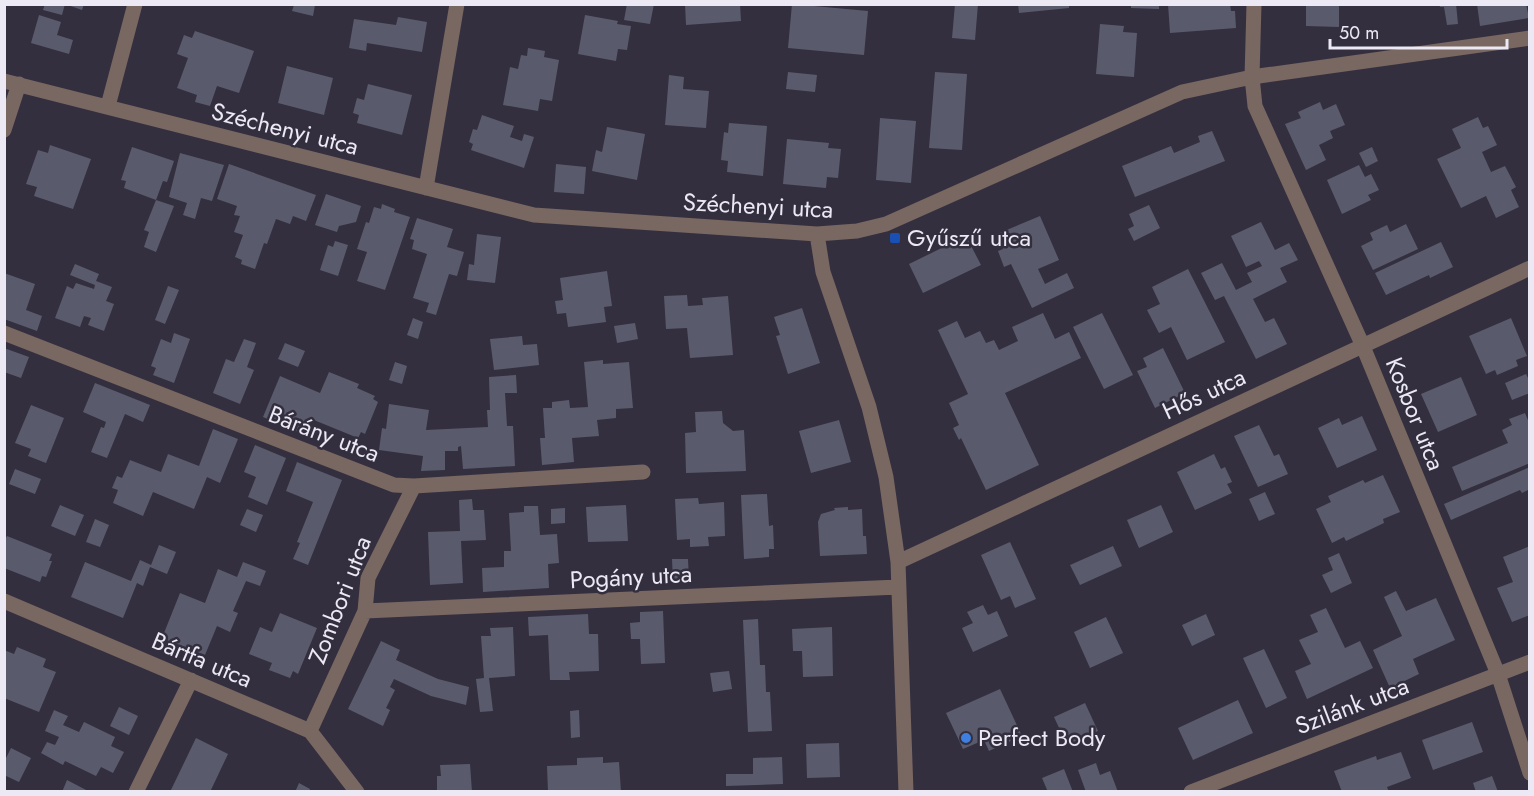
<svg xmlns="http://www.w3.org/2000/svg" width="1534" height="796" font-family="Jost,sans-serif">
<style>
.building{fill:#595b6d}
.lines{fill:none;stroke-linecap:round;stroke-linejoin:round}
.minor{stroke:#796761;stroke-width:15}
.transit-dot{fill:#1a4fb4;stroke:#332f3f;stroke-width:2}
.shop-dot{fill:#3f7fe0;stroke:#332f3f;stroke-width:2}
.labels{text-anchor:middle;stroke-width:5;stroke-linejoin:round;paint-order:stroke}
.street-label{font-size:24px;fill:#ece9f4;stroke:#332f3f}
.poi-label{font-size:24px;fill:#ece9f4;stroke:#332f3f;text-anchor:start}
</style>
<rect width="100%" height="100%" fill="#332f3f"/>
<path class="building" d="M45 4H65L62 15 43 10Z
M65 4H84L82 10Z
M627 4H654L650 24 624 20Z
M685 4H740L741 21 686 25Z
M792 4 868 11 864 55 788 48Z
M955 4H978L975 40 952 38Z
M1018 4H1069V8L1019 13Z
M1131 4H1159V9L1131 8Z
M1168 4H1230L1231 11H1235L1236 28 1170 33Z
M1306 4H1339V27L1306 26Z
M1439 4H1456L1458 24 1447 25 1444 7H1440Z
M1477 4H1526L1529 18 1480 26Z
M294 5H315L313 16 292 11Z
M39 15 61 22 57 35 73 40 69 54 31 43Z
M585 15 618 21 617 24 631 26 627 50 618 49 616 61 578 54Z
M398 17 427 22 422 52 367 43 366 51 349 48 354 19 396 25Z
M1100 24 1124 26 1123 32 1137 33 1134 77 1096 74Z
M195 31 254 51 239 93 217 86 210 106 195 102 197 95 177 88 188 58 177 54 184 35 192 38Z
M528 48 545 51 544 57 559 60 552 101 540 99 538 111 503 105 510 67 518 69 521 55 527 56Z
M287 66 333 78 324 115 278 103Z
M788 72 817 75 815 92 786 89Z
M935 72 967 74 962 150 929 148Z
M669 75 684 77 683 89 709 91 706 128 665 125Z
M368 84 412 95 402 135 357 123 359 115 353 113 357 98 364 100Z
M1320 102 1323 110 1336 104 1345 125 1330 131 1333 138 1319 145 1326 160 1306 170 1285 124 1301 118 1298 112Z
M482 115 514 126 510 137 522 141 524 134 534 137 524 168 471 150 473 144 469 142 473 129 477 130Z
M1478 117 1483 128 1488 126 1497 145 1482 152 1491 172 1505 166 1516 187 1511 190 1519 207 1496 218 1486 196 1461 208 1437 159 1461 148 1452 129Z
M880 118 916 121 911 183 876 180Z
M729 123 767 126 763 176 727 172 728 161 721 160 724 132 728 133Z
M607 127 645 134 637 180 592 171 596 150 602 152Z
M1212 131 1225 161 1135 197 1122 166 1171 146 1174 153 1200 142 1198 136Z
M787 139 829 143 828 148 841 149 838 178 827 177 826 188 783 184Z
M50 145 91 159 73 209 34 196 37 187 26 184 38 150 48 153Z
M132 147 174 161 167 182 163 181 156 200 124 188 126 181 121 180Z
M1372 147 1378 161 1366 167 1359 153Z
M180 153 224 165 212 201 201 198 195 219 183 215 187 203 169 197Z
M229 164 316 195 306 221 293 216 290 224 276 219 267 244 264 243 255 269 241 264 242 260 235 257 243 235 234 232 240 216 234 215 237 206 217 199Z
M556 164 586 167 584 194 554 192Z
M1359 165 1365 177 1371 174 1379 190 1368 195 1371 200 1342 214 1327 180Z
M326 194 361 206 356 222 339 226 337 232 315 225Z
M156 200 174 206 156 252 144 247 149 232 144 230Z
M382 204 395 209 394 212 410 217 385 290 357 281 367 252 357 249 366 222 369 223 374 207 381 209Z
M1149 205 1160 228 1134 241 1128 229 1134 226 1129 214Z
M1040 216 1059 260 1038 269 1045 284 1067 273 1074 288 1032 308 1011 264 1004 267 998 251 1003 249 997 234Z
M417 218 453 229 447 247 464 252 457 276 449 274 436 315 426 312 429 303 413 298 427 254 412 249 414 240 410 239Z
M1261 222 1275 250 1289 243 1298 260 1280 268 1287 282 1253 299 1265 322 1274 318 1287 344 1256 359 1224 296 1215 300 1201 273 1222 263 1236 290 1252 282 1247 273 1262 266 1259 261 1246 267 1231 236Z
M1406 224 1418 249 1373 270 1361 246 1373 240 1370 233 1387 225 1390 232Z
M477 234 501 237 495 283 467 280 469 264 474 265Z
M966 236 981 265 923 293 909 264Z
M335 241 348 245 338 276 320 270 328 245 333 247Z
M1441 242 1453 267 1430 278 1429 275 1386 295 1375 273Z
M75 264 99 274 96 281 112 287 106 301 114 304 104 331 88 325 91 318 84 316 80 327 55 318 67 286 73 289 76 283 94 289 95 285 70 275Z
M1188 269 1225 342 1187 360 1171 327 1159 333 1147 310 1160 304 1152 287Z
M607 271 612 306 604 307 606 322 568 327 566 313 557 314 555 301 563 300 560 278Z
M4 273 35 284 26 310 42 316 37 331 4 319Z
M168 286 179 290 165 324 155 320Z
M687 295 688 306 703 305 702 298 728 296 733 355 690 358 687 328 666 329 664 296Z
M802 308 820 363 788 374 776 336 780 335 774 317Z
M1043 313 1055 339 1069 332 1081 358 1005 393 1039 465 986 490 961 438 959 440 953 428 959 425 949 403 968 394 938 330 957 321 965 338 980 331 986 343 994 340 999 350 1018 341 1012 327Z
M1102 313 1133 375 1104 389 1073 327Z
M413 318 423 322 418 339 407 335Z
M1511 318 1527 356 1516 360 1518 366 1497 375 1495 370 1486 374 1469 336Z
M635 323 638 339 617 343 614 326Z
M174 333 190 339 174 383 153 375 156 368 151 366 161 339 171 343Z
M522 336 523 345 537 344 539 365 494 370 490 339Z
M244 339 256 343 247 367 254 370 240 404 213 393 226 359 234 362Z
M285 343 305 351 298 367 278 359Z
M4 348 29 357 21 378 4 372Z
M1163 348 1185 393 1155 408 1137 371 1147 367 1143 358Z
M603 360V364L629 362 633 408 616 409V418L597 420 599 436 572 438 574 462 542 465 540 438H545L543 408H552V402L569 400 570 408 588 407 584 362Z
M395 362 407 366 402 384 389 380Z
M329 372 359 384 357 388 375 396 373 399 378 402 365 434 361 432 358 438 309 418 303 434 263 417 280 376 320 393Z
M1526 374 1530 382V393L1512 400 1505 383Z
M516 375 517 393H505L507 426H513L515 466 463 469 461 446 458 447V451H445V470L421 471 423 456 379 450 382 428 386 429 389 404 429 410 426 430 488 427 487 410H490L489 377Z
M1461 377 1477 415 1438 432 1421 394Z
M95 383 150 405 143 422 125 414 107 458 91 452 101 427 104 428 106 422 83 412Z
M31 405 64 418 46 463 28 456 31 449 15 443Z
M722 411 723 423 733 431 744 430 746 471 686 473 685 433 696 432 695 412Z
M1525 413 1530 425V463L1462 491 1452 467 1508 443 1502 430 1512 425 1509 419Z
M1362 416 1377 450 1337 468 1318 428 1339 418 1342 425Z
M839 420 851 462 811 473 799 431Z
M1259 425 1274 456 1279 454 1288 474 1258 487 1234 436Z
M213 429 238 439 220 483 207 477 194 509 153 492 143 516 113 503 118 490 112 488 117 476 122 478 130 460 161 472 168 454 199 466Z
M255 445 286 458 267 505 248 497 256 477 244 472Z
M1214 454 1221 469 1225 467 1232 482 1227 484 1232 493 1195 510 1177 472Z
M297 462 342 480 308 565 293 559 300 543 297 542 313 502 286 491Z
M1530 467V489L1522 493 1520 490 1451 520 1444 504Z
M15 469 41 479 35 494 9 484Z
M1383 475 1400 512 1383 519 1384 523 1346 541 1344 537 1332 543 1316 509 1331 502 1328 496 1363 480 1365 483Z
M1265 492 1275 514 1259 521 1249 499Z
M767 494 769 526 773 525 774 549H769V557L744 559 741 495Z
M698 498 699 504 724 502 725 536 708 537 709 546 690 547V539L677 540 675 499Z
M472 499 473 510H484L486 540 461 541 463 583 430 585 428 532 460 531 459 500Z
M60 505 84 515 75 536 51 526Z
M626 505 628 541 588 542 586 507Z
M1161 505 1173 532 1139 548 1127 520Z
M524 506H538L540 535 557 534 559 563 548 564 549 588 483 592 482 568 504 567V551H511L509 513 524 512Z
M848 507V510L862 509 863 536H866L867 554 820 556 818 522 821 514 835 510 834 508Z
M565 508V523L551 524V509Z
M247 509 263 515 256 532 240 525Z
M95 519 109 525 100 547 86 542Z
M7 536 52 554 49 561H52L46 577 42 576 40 582 4 568V541Z
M1010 542 1036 599 1015 608 1010 596 1001 600 981 555Z
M159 545 176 552 167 574 150 567 143 586 137 583 123 618 71 597 85 562 131 581 140 560 151 565Z
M1113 546 1122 566 1080 585 1070 565Z
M1530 546V615L1512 622 1497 588 1513 582 1503 557Z
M1339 553 1352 583 1331 593 1322 575 1333 570 1328 558Z
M672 559H688L689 581H673Z
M243 562 266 571 260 586 246 581 233 611 238 613 230 632 217 626 205 655 162 638 180 593 205 603 218 569 237 577Z
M1396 591 1406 611 1436 598 1455 640 1413 659 1419 674 1390 688 1373 650 1402 636 1384 597Z
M983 605 988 615 997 611 1008 636 973 652 962 628 973 623 967 612Z
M1326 608 1345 648 1360 641 1373 668 1307 699 1295 671 1311 664 1299 640 1318 632 1310 615Z
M663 611 665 663 641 664 640 639H631L630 623 640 622V612Z
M280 613 317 628 298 674 293 671 290 678 269 670 272 663 249 654 260 627 272 632Z
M588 614 589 634H598L599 671 569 672 570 680H550L548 635 529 636 528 617Z
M1206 614 1215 635 1192 646 1182 625Z
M1106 617 1123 653 1090 668 1074 632Z
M758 619 760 665H765L766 692H770L772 731 748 732 743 620Z
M513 627 515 676 489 678 493 711 480 712 476 679 484 678 481 636H491L490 628Z
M832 627 833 676 803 677 802 651H793L792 629Z
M381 641 400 650 396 660 438 679 469 687 466 705 431 696 394 679 390 687 395 690 386 708 390 710 383 726 348 709Z
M17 647 46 659 43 667 56 672 39 712 4 698V650L14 654Z
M1264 649 1287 698 1266 708 1243 658Z
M729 671 732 689 713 692 710 673Z
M1000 689 1022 736 989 751 984 740 963 749 946 713Z
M1238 700 1253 733 1193 760 1178 728Z
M1085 703 1098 731 1067 745 1054 717Z
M119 707 138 716 129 735 110 726Z
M54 710 68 716 63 725 79 732 84 722 115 737 111 746 124 752 113 773 101 767 96 776 65 761 63 765 41 753 47 742 55 745 59 737 45 731Z
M579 710 580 737 571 738 570 711Z
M1472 722 1483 752 1433 770 1422 740Z
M196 738 228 754 210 792H170Z
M839 743 840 777 807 778 806 744Z
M11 748 31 758 19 782 4 775V762Z
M1401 752 1411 778 1387 787 1389 792H1342L1334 771 1376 756 1377 760Z
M603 757V763L619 762 621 792H548L547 766 577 765V758Z
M782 757 783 784 726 786V774H753V758Z
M1096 763 1100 775 1110 771 1118 792H1086L1078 770Z
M470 764 472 792H437V776H441L440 765Z
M1064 769 1073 792H1048L1042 778Z
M1492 776 1498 792H1476L1473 783Z
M67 780 90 792H62Z
M299 783 310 789 309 792H295Z"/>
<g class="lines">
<path class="minor" d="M1254 4 1252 77 1255 106 1362 344 1498 674 1530 773
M4 81 534 215 817 234 857 231 886 224 1182 92 1252 77 1530 38
M108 106 135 4
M4 130 19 84
M426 188 457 4
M817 234 823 272 869 407 886 477 898 562 906 792
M4 333 394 485 414 486 643 472
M898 562 1530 268
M4 601 310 731 357 792
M365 611 898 587
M310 731 365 611 368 578 414 486
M136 792 191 680
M1191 792 1530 662"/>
</g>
<rect class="transit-dot" x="889" y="232" width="12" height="12" rx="3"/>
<circle class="shop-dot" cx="966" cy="738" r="6"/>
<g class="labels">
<g class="street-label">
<text transform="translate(285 129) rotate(14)" y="8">Széchenyi utca</text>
<text transform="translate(758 206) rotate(3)" y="8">Széchenyi utca</text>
<text transform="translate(1204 394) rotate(-25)" y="8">Hős utca</text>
<text transform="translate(1415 414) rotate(68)" y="8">Kosbor utca</text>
<text transform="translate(324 434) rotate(21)" y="8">Bárány utca</text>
<text transform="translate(631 577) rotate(-3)" y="8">Pogány utca</text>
<text transform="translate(340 600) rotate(-69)" y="8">Zombori utca</text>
<text transform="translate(202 660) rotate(23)" y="8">Bártfa utca</text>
<text transform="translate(1352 706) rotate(-21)" y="8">Szilánk utca</text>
</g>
<g class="poi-label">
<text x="907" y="246">Gyűszű utca</text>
<text x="978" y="746">Perfect Body</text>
</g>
</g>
<rect width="1534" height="796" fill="none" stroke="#ece9f4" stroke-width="12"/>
<path d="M1330 39v9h177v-9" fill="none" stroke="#ece9f4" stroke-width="3"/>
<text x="1339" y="39" font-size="18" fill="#ece9f4" stroke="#332f3f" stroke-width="4.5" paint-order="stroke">50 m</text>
</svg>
